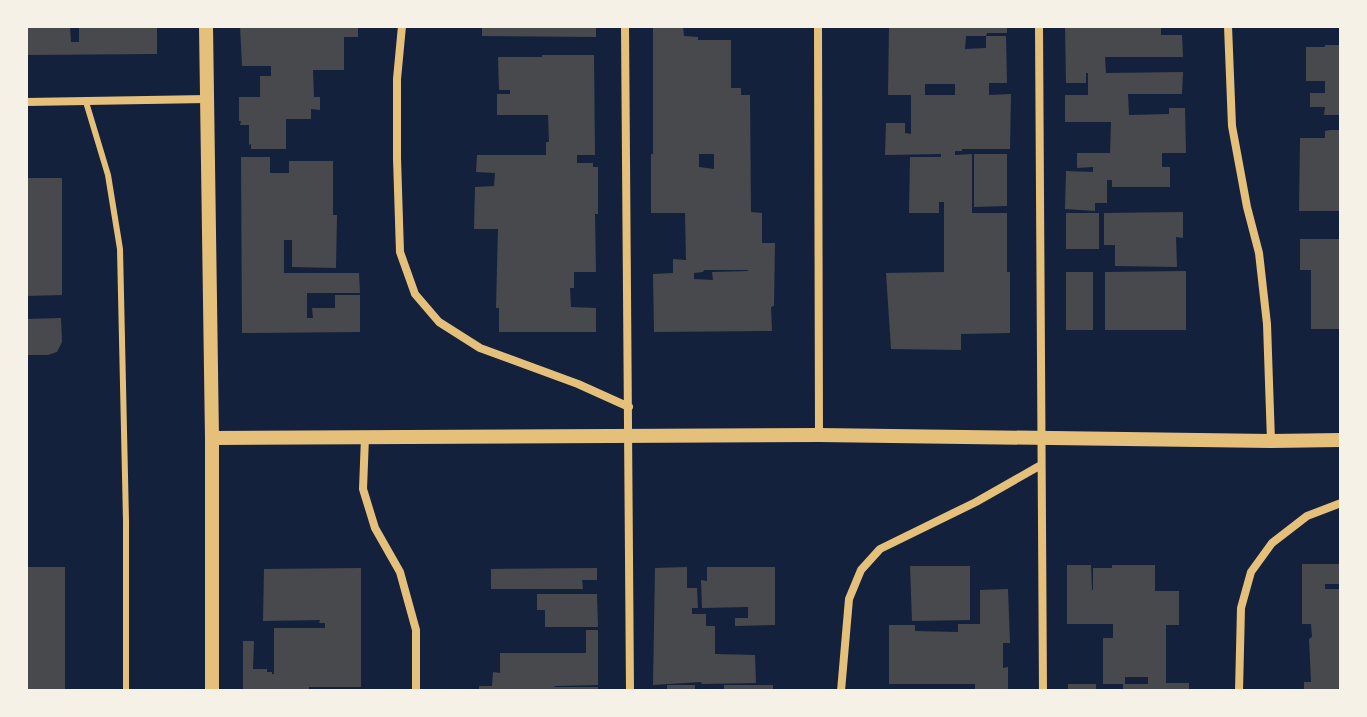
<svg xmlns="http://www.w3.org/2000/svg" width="1367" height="717" font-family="Roboto,sans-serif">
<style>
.building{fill:#48494c;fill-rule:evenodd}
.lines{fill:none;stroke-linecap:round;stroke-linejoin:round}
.service{stroke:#e5c07b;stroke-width:6}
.minor{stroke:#e5c07b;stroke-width:8}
.tertiary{stroke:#e5c07b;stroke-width:14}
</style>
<rect width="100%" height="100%" fill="#14213d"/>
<path class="building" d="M26 26H70L71 42H79V26H157V54L26 55Z
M240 26H358V37H344V70H313L314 97H320V110L311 109V119H286V149H251V144L249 145V125H240L241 121H239V97H260V76H271V66H242Z
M482 26H596V37L482 36Z
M653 26H683L684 36 698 37V40H731V88H741V95H750L751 212 762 213V243H775L774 306 771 307 772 331 654 332 653 274 673 273V259L686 260 685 213H651V154H653ZM699 154H714V169L699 167ZM704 270H748V271L712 272 713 280 694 279V273L703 272Z
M889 26H1007V33H987L986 36H1006L1007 83H989V95L1011 94 1010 149H962V151H955V155L972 154V213H1007V272H1010V333L961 334V350L891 349 886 273 944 272V202H939V213H909L910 157H941V154L885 155 886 123H905V133L911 134V95H888ZM966 36H986V48L965 49ZM925 84H955V95H925Z
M1065 26H1161V35H1182L1183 57H1105L1106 73 1183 72 1182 94H1128L1129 115 1169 114V108H1185L1186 153H1162V167H1170V187H1112V180H1107V203H1095V211L1065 209 1066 171 1093 172V167L1077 168V153H1110L1111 122H1065V95H1088V73H1086V83H1066Z
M1325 45H1341V115H1324L1325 107H1310V93H1325V81H1306V47H1325Z
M542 55H594L595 155H577V163H593V167H598V214H595L596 272H574V288H570L571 307 596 308V332H499V308H496L498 229H474L475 187 494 186 495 173 476 172 477 155H546V142H549L548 115H497V94H510V90H499L498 57H542Z
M1330 130H1341V211H1299L1300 138H1325V131Z
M974 154H1007V206L974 207Z
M241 157H270V173H289V161H333V215H337L336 268 292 267V240H284V273H359L360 293H307V318H313L312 308H335V295H360V332L242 333Z
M26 178H62V295L26 296Z
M1183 212V238L1176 237 1177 267 1115 266V245H1104V213Z
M1066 213H1099V249H1066Z
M1300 239H1341V329H1311V270H1300Z
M1186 271V330H1105V272Z
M1066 272H1093V330H1066Z
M61 318 62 342 57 352 48 355H26V319Z
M1302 564H1341V584H1325V589H1341V691H1304V682H1311L1309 639 1312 637 1311 624H1302Z
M1067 565H1091L1092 590H1093V568H1112V565H1155V591H1179V625H1166V683H1189V691H1123V684H1148V677H1125V684H1103V638H1113V624H1067Z
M910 566H970V620L912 621Z
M26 567H65V691H26Z
M687 567V588H697L698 608H692V614H706V626H715V654L755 655 756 683 702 684 701 682 653 685 655 568Z
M707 567H775V625L735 626V618H748V607L702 608 701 580 707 581Z
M361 568V687H309V691H243V641H254L253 669H267V672H272V674H274V628H325V623H319L320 620 263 621 264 569Z
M597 568V580H582L583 589H491V569Z
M1008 589 1010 643H1003V668L1008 667V691H975V684H889V625H915V631L958 632V624H980V590Z
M537 594H597L598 627H545V610H537Z
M586 630H598V685L555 686 554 687H598V691H479V686H492L493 672 500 673V653H586Z
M1068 684H1096V691H1068Z
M667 685H695V691H667Z
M724 685H773V691H724Z"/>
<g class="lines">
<path class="service" d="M86 102 108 175 120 249 126 521V691"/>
<path class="minor" d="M402 26 397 79V158L400 252 415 294 439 322 480 348 578 384 629 407
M625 26 630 691
M818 26 819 435
M1039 26 1043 691
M1228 26 1232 126 1247 207 1259 253 1267 324 1271 441
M26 102 207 99
M365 437 363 489 375 528 400 572 416 630V691
M841 691 849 599 861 570 880 549 976 502 1041 465
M1239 691 1241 608 1251 572 1272 543 1307 516 1341 503"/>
<path class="tertiary" d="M206 26 212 438V691
M212 438 819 435 1271 441 1341 440"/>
</g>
<rect width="1367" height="717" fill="none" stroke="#f6f1e7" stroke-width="56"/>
</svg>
